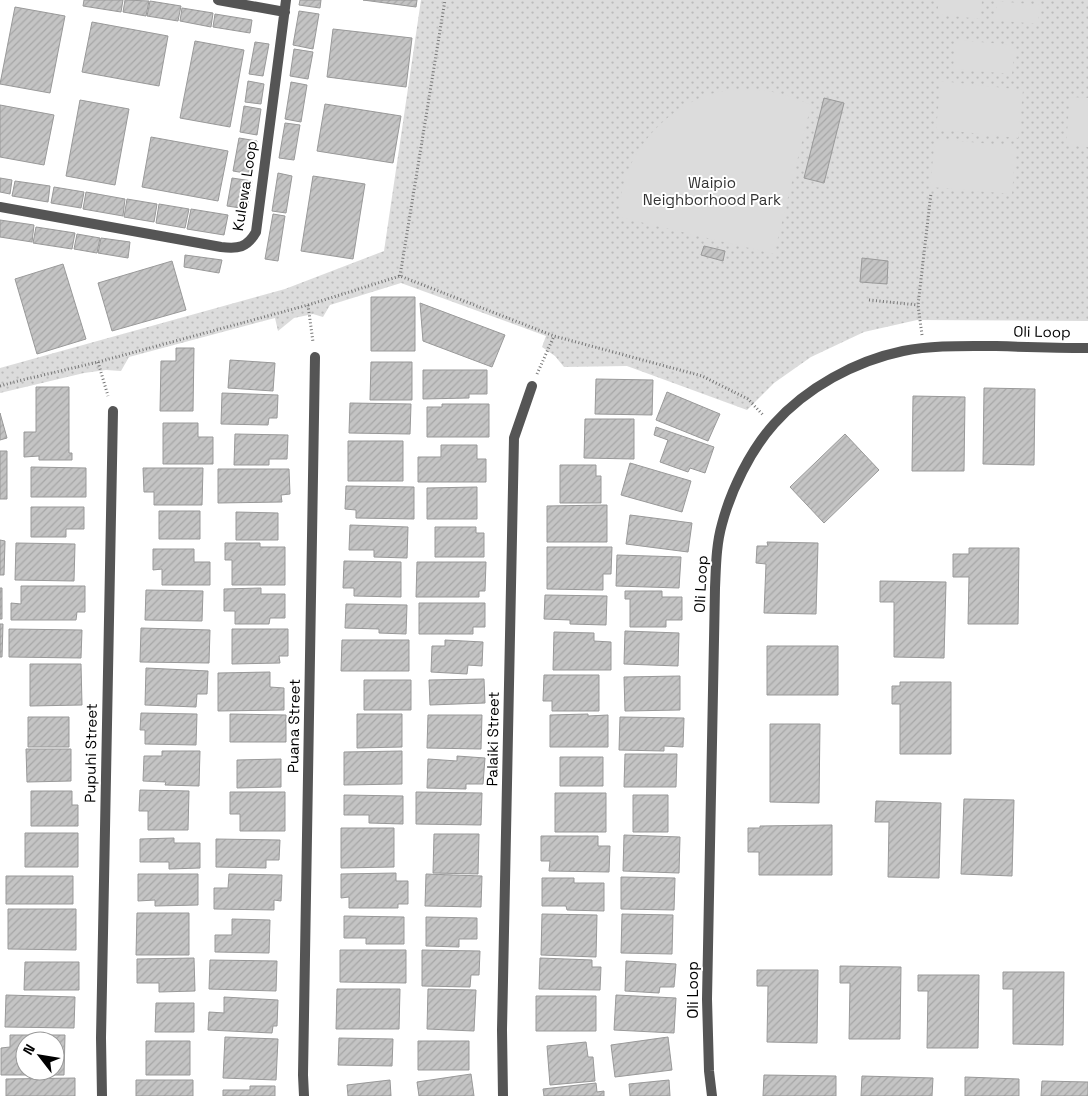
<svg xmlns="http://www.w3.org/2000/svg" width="1088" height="1096" font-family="'Space Grotesk',sans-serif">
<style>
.grass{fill:url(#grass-dots)}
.pitch{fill:#dcdcdc}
.building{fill:url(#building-hatch);stroke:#999;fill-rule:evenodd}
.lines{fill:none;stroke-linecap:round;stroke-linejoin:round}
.path{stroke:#777;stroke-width:3;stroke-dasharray:1 2.5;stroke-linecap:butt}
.lane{stroke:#555;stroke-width:10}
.street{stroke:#555;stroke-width:10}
.labels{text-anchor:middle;stroke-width:4;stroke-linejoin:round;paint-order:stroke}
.park-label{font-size:15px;fill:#333;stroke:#fff}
.street-label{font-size:15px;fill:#000;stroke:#fff}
</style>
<defs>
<pattern id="grass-dots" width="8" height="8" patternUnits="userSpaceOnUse" patternTransform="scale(1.25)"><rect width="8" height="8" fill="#dcdcdc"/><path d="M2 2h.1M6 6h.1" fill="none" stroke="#bbb" stroke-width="1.8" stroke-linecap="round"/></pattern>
<pattern id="building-hatch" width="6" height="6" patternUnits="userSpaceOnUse" patternTransform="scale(1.25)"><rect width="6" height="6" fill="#c4c4c4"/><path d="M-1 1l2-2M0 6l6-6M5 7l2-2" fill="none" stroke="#a7a7a7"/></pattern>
</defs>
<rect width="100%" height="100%" fill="#fff"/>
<path class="grass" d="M421 0H1088V321L917 320 864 332 811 357 774 383 747 410 627 366 564 367 555 356 542 347 546 336 401 283 330 305 323 317 313 314 294 318 278 331 275 318 129 357 121 371 106 370 84 373 0 393V368L285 289 384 251Z"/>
<path class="pitch" d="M939 0H982L980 19 937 14Z
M997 1 1040 5 1038 24 995 20Z
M956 40 1015 45 1012 74 953 69Z
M941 81 1023 90 1018 138 936 129Z
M737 89C766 89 784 93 811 105L774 254 619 217C620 204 621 191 625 179 639 137 675 103 718 92 724 91 731 90 737 89Z
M1070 97 1088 98V147L1066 145Z
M935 139 1016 146 1012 194 930 187Z"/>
<path class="building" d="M84 0H123L121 12 83 6Z
M125 0 149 1 146 16 123 12Z
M300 0H321L320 8 299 5Z
M363 0H417L416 7Z
M150 1 181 6 178 21 147 16Z
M15 7 65 16 50 93 0 84Z
M182 8 213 13 211 27 180 21Z
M299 11 319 14 313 49 293 45Z
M215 14 252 20 250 33 213 27Z
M92 22 168 36 159 86 82 72Z
M333 29 412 38 406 87 327 77Z
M195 41 244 50 230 127 180 118Z
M255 42 269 44 263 76 249 74Z
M294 49 313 52 308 79 290 76Z
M248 81 264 84 261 104 245 102Z
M291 82 307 85 301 122 285 119Z
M824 98 844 103 824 183 804 178Z
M80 100 129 109 115 185 66 176Z
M325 104 401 116 393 163 317 151Z
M0 105 54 115 44 165 0 157Z
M244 106 261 109 257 135 240 132Z
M285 123 300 125 294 160 279 158Z
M151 137 228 151 218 201 142 187Z
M239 138 257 141 251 174 233 171Z
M278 173 292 176 286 213 272 211Z
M313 176 365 184 353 259 301 251Z
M0 178 12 180 10 194 0 192Z
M232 178 252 181 247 209 227 206Z
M15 181 50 186 48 202 12 196Z
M54 187 84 192 81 208 51 203Z
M86 192 125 199 123 216 83 209Z
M127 199 157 204 154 222 124 217Z
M159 204 189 209 185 228 156 223Z
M191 209 228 215 224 235 187 229Z
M273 214 285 216 278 261 265 259Z
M0 220 34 225 32 242 0 237Z
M36 227 75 233 72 249 33 243Z
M77 234 100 238 97 253 74 249Z
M101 238 130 242 128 258 98 253Z
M704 246 725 251 723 261 701 255Z
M185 255 222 260 219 273 184 267Z
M862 258 888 261 887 284 860 282Z
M172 261 186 310 112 331 98 283Z
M63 264 86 339 37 354 15 279Z
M371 297H415V351H371Z
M420 303 505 335 492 367 423 341Z
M176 348H194L193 411H160L161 361H176Z
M230 360 275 363 273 391 228 388Z
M371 362H412V400H370Z
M423 370H487V394H469V398L423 399Z
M596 379 653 380 652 415 595 414Z
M36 387H69V453H72V460H39V456L24 457V432H36Z
M984 388 1035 389 1034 465 983 464Z
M667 392 720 414 708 441 656 420Z
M222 393 278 395 277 418H269L268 425 221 424Z
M913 396 965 397 964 471H912Z
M350 403 411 404 410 434 349 433Z
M442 404H489V437H427V407H442Z
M0 413 7 438 0 440Z
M585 419H634V459L584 458Z
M163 423H198V437H213V464H163Z
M656 427 714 447 705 473 690 468 688 472 660 462 668 440 654 435Z
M235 434 288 435 287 459H269V465H234Z
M845 434 879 470 824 523 790 487Z
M348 441H403V481H348Z
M441 445H477V459H486V482H418V457H441Z
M0 451H7V499H0Z
M630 463 691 481 682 512 621 495Z
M560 465H596V476H601V503H560Z
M31 467 86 468V497H31Z
M143 468H203L202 505H154V492H144Z
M218 469H289L290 494 281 495 282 502 218 503Z
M346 486 414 487V519L356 518V510L345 509Z
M477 487V519H427V488Z
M607 505V542H547V506Z
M31 507H84V529H66V537H31Z
M159 511H200V539H159Z
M236 512 278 513V540H236Z
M630 515 692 523 688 552 626 544Z
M350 525 408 527 407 558 374 557V550H349Z
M435 527H476V533H484V557H435Z
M0 540 5 541 4 575H0Z
M767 542 818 543 816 614 764 613 766 564 756 563 757 546H768Z
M16 543 75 544 74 581 15 580Z
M225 543H260V547H285V585H232V560H225Z
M547 547H612L611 574H603V590L547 589Z
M969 548H1019L1018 624H968L969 577H953V554H969Z
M153 549H194V562H210V585H162V569L153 570Z
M617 555 681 557 679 588 616 586Z
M344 561 401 562V597L354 596V588H343Z
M417 562H486L485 591H479V597H416Z
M880 581 946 582 944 658 894 657V602H880Z
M21 586H85V612H77L76 620H11V603L21 604Z
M0 588H2V619H0Z
M261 588V594H285V618H270L269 624H235V611H224V589Z
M146 590 203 591 202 621 145 620Z
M625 591H662V597H682V620H666V627H630V599H625Z
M545 595 607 596 606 625 570 624V620L544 619Z
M419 603H485V627H473V634H419Z
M346 604 407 605 406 634 379 633V629L345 628Z
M0 624H3L2 657H0Z
M141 628 210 630 209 663 140 662Z
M9 629 82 630 81 658 9 657Z
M232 629H288V656H279L280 663 232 664Z
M625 631 679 633 678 666 624 664Z
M554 632 594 633V641L611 642V670H553Z
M342 640H409V671H341Z
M445 640 483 642 482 666 468 665 467 674 431 672 432 646H445Z
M767 646H838V695H767Z
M30 664H81L82 705 30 706Z
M146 668 208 671 207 694H197L196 707 145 705Z
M270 672V687L284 688V710L218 711V673Z
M544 675H599V711H552V701H543Z
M680 676V710L625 711 624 677Z
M484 679 485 703 430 705 429 680Z
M364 680H411V710H364Z
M900 682H951V754H900V704H892V686H900Z
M141 713 197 714 196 745 145 744V730H140Z
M230 714 286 715V742H230Z
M357 714H402V747L357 748Z
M588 714V716L608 715V747H550V715Z
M428 715H482L481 749 427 748Z
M28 717H69V747H28Z
M620 717 684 718 683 747 664 746V751L619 750Z
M770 724H820L819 803 770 802Z
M26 749H71V781L27 782Z
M162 751H200L199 786 165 785 166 782 143 781 144 756H162Z
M402 751V784L344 785V752Z
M625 754H677L676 787H624Z
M457 756 485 758 483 784H466V789L427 788 428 759 457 761Z
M560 757H603V786H560Z
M281 759V787L237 788V760Z
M140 790 189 791 188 830H148V811H139Z
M31 791H72V805H78V826H31Z
M230 792H285V831H240V814H230Z
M416 792 482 793 481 825 416 824Z
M555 793H606V832H555Z
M344 795 403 796V824L369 823V815H344Z
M633 795H668V832H633Z
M964 799 1014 800 1012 876 961 874Z
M876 801 941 803 939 878 888 877 889 822H875Z
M832 825V875H759V852H748V828H760V826Z
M341 828H394V867L341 868Z
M25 833H78V867H25Z
M434 834H479L478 874 433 873Z
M624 835 680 837 679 873 623 871Z
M541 836H598V846H610L609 872 549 871 550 861H541Z
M174 838V843H200V868L169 869V862H140V839Z
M216 839 280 840 279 860H266V868L216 867Z
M396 873V881H408V904H398V908H349V897L341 898V874Z
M138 874H198V905L155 906V900L138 901Z
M229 874 282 875 281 901 274 900V910L214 909V888H228Z
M426 874 482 876 481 907 425 906Z
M6 876H73V904H6Z
M621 877 675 878 674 910 621 909Z
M542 878H574V883H604V911L567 910 566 906H542Z
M8 909H76V950L8 949Z
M137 913H189V955H136Z
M542 914 597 915 596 957 541 955Z
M622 914 673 915 672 954 621 953Z
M344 916 404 917V944H366V938H344Z
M426 917 477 918V939H459V947L426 946Z
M232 919 270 920 269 953 215 952V935H232Z
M340 950H406V983L340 982Z
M422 950 480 951 479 975H471L470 987 422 986Z
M194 958 195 991 159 992V983H137V959Z
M540 958 592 960V967H601L600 990 539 989Z
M210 960 277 961 276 991 209 989Z
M626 961 676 964 674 987H660L659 993 625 991Z
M25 962H79V990H24Z
M840 966 901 967 900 1039H849L850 983H840Z
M757 970H818L817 1043 767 1042 768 986H757Z
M1003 972H1064L1063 1045 1013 1044V989H1003Z
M918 975H979L978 1048H927L928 991H918Z
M337 989H400L399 1029H336Z
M428 989 476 990 474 1031 427 1029Z
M6 995 75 997 74 1028 5 1027Z
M616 995 676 998 674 1033 614 1030Z
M536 996H596V1031H536Z
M224 997 278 1000 277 1026H273L272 1033 208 1030 209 1012 224 1013Z
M156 1003H194V1032H155Z
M10 1035H65L64 1075H1V1048L10 1047ZM25 1041H55V1071H25Z
M225 1037 278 1039 276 1080 223 1078Z
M668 1037 672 1070 615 1077 611 1045Z
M339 1038 393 1039 392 1066 338 1065Z
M146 1041H190V1075H146Z
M418 1041H469V1070H418Z
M586 1042 588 1057H593L595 1081 550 1085 547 1046Z
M471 1074 474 1096H419L417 1082Z
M764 1075 836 1076V1096H763Z
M862 1076 933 1078 932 1096H861Z
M965 1077 1019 1079V1096H965Z
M75 1078V1096H6V1079Z
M136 1080H193V1096H136Z
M390 1080 391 1096H348L347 1085Z
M669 1080 670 1096H630L629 1084Z
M1042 1081 1088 1082V1096H1041Z
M596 1083 597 1092 604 1091V1096H544L543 1089Z
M250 1086H275V1096H223V1090H250Z"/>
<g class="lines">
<path class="path" d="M400 276 445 0
M869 300 918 305
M308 305 313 342
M922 335 918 305 931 193
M98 362 108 396
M537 374 554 336
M0 386 18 381 98 362 308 305 400 276 554 336 702 376 748 399 763 415"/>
<path class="lane" d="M218 0 285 12
M0 207 221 247C238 249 247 248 256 232L286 0"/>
<path class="street" d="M102 1096 101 1038 113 411
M304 1096 303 1075 315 357
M503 1096 502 1030 514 438 532 386
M712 1096 709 1071 707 999 715 588C716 567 716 545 722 524 731 490 750 451 774 424 806 388 855 361 903 351 933 345 963 346 993 346 1025 347 1056 348 1088 348"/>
</g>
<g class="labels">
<g class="park-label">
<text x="712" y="188">Waipio<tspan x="712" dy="17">Neighborhood Park</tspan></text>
</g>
<g class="street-label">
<text transform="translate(245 186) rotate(-81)" y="5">Kulewa Loop</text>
<text transform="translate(1042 332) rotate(1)" y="5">Oli Loop</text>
<text transform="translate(701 584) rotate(-87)" y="5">Oli Loop</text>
<text transform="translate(294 726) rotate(-89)" y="5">Puana Street</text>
<text transform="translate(493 739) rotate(-89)" y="5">Palaiki Street</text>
<text transform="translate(91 753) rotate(-89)" y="5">Pupuhi Street</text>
<text transform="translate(693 990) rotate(-90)" y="5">Oli Loop</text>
</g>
</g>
<g transform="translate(40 1056) rotate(301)"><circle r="24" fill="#ffffff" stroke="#999999"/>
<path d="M0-4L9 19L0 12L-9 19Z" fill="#000000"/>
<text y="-8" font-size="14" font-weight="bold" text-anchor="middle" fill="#000000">N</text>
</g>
</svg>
